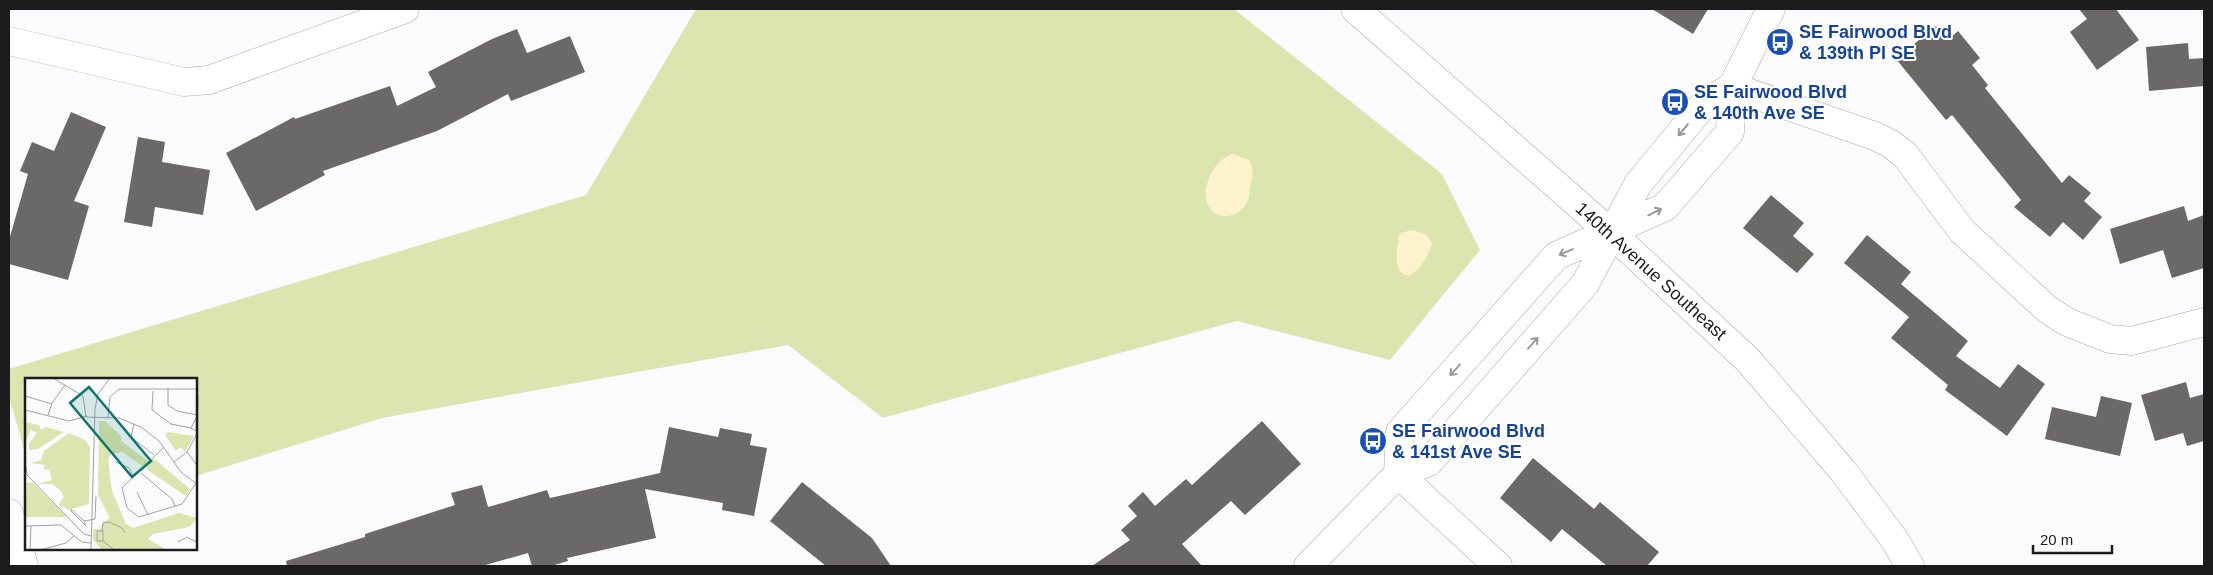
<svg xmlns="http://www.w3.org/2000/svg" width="2213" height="575" font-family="Arial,sans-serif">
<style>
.green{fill:#dce5af}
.sand{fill:#fcf2cc}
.building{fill:#6b6968}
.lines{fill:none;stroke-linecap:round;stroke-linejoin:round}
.street-casing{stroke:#a7a8aa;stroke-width:29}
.secondary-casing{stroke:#a7a8aa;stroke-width:29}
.street{stroke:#fff;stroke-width:28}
.secondary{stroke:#fff;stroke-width:28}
.oneway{stroke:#999}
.labels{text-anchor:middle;stroke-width:4;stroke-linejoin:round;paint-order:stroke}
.transit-label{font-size:18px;font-weight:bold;fill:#164399;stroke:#fff;text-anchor:start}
.street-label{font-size:18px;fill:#1c1c1d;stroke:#fff}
.inset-road{fill:none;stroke:#a2a2a4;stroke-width:1}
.view{fill:#0f766e;fill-opacity:0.15;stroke:#0f766e;stroke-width:2.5}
.inset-edge{fill:none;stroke:#1c1c1d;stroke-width:2.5}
</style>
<rect width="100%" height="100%" fill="#fbfbfe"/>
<path class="green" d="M696 9H1234L1442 174 1480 250 1390 360 1237 321 883 418 788 345 382 418 196 476V379H26V456L9 397V369L586 195Z"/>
<path class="sand" d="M1233 154 1249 160C1256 172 1250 183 1249 196 1246 215 1220 224 1209 207 1199 189 1214 159 1233 154Z
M1413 230 1427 235 1432 244C1415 291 1387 283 1400 233Z"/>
<path class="building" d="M1652 9H1708L1693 34Z
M2079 9H2116L2139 40 2097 70 2070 32 2087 19Z
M1936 26 1948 40 1958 31 1980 58 1972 65 1988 85 1985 88 2062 183 2069 175 2091 193 2084 201 2102 217 2083 240 2063 222 2050 237 2014 207 2021 200 1952 115 1946 120 1896 59Z
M517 29 527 53 570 36 585 72 511 101 508 94 437 131 323 171 325 175 256 211 226 153 294 117 295 119 390 86 397 106 436 87 428 72 492 39Z
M2188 43 2189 59 2204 58V86L2149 91 2146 47Z
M71 112 106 127 74 201 89 206 68 280 9 264V240L28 174 20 171 32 142 54 151Z
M138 137 165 142 162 162 210 170 203 215 155 207 152 227 124 222Z
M1771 195 1804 223 1793 236 1814 254 1797 273 1743 228Z
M2184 206 2188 221 2204 215V268L2172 278 2163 250 2120 264 2110 229Z
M1867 235 1911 272 1901 284 1968 341 1956 356 2000 388 2018 364 2045 384 2007 436 1945 390 1948 385 1891 338 1909 317 1844 263Z
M2186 382 2190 398 2204 394V441L2187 446 2183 433 2155 441 2141 395Z
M2101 396 2132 403 2120 456 2045 439 2052 407 2096 417Z
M1262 421 1301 464 1245 515 1231 501 1182 544 1202 566H1092L1130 540 1121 530 1137 516 1128 506 1143 492 1155 506 1186 479 1192 485Z
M669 427 718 437 720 428 752 434 750 445 767 448 754 516 722 510 723 503 645 489 656 538 567 558 568 561 551 566H532L528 553 482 566H287L286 561 365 537V534L455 505 451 493 482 485 488 507 547 490 550 498 660 473Z
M1533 458 1594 509 1600 502 1659 552 1647 566H1607L1562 529 1551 542 1500 498Z
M802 482 872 538 891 566H826L770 521Z"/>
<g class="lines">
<g class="street-casing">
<path id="street" d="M9 41 184 82 209 80 405 9
M1732 87 1875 136 1891 144 1905 155 1962 231 2047 309 2067 322 2110 339 2132 341 2204 322
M1398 474 1498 566
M9 513 24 566"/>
</g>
<g class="secondary-casing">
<path id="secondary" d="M1355 9 1611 233 1748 360 1843 471 1894 539 1910 566
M1398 474 1400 432 1556 256 1665 207 1730 132 1732 87 1771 9
M1308 566 1398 474 1429 462 1585 284 1638 184 1704 104 1732 87"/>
</g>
<use href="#street" class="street"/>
<use href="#secondary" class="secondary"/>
</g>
<defs><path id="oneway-shaft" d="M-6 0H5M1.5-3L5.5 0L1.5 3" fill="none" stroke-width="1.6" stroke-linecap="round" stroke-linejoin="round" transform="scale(1.25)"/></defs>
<g class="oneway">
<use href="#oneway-shaft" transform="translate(1683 130) rotate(130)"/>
<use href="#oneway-shaft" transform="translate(1655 212) rotate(-26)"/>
<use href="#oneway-shaft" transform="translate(1566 252) rotate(157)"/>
<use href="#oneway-shaft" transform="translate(1533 343) rotate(-48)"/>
<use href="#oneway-shaft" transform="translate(1455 370) rotate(132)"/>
</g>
<defs>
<g id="bus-disc" transform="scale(1.4375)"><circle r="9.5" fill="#1a4fb4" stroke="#fff"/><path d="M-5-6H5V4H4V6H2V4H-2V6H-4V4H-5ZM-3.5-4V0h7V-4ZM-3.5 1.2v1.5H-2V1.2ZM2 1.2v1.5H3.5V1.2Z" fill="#fff"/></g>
</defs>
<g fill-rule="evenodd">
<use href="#bus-disc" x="1780" y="42"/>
<use href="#bus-disc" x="1675" y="102"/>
<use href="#bus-disc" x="1373" y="441"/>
</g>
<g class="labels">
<g class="transit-label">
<text x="1799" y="38">SE Fairwood Blvd<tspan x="1799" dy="21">&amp; 139th Pl SE</tspan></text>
<text x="1694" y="98">SE Fairwood Blvd<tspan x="1694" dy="21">&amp; 140th Ave SE</tspan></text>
<text x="1392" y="437">SE Fairwood Blvd<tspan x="1392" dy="21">&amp; 141st Ave SE</tspan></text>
</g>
<g class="street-label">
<text transform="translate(1651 271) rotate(42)" y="6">140th Avenue Southeast</text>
</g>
</g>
<g transform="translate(25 378)">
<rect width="172" height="172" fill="#fbfbfe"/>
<path d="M74 43H80L96 58V63L123 83 119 89 97 74 86 76 83 81 87 113 101 146 108 150 154 135 172 140 164 149 128 156 123 161 142 172H77L68 162V151H76L78 144 85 140 73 117ZM0 44 14 47 16 52 21 49 39 54 13 71 4 72V65L12 55 6 52 0 64ZM143 54 169 58 160 74 156 69 151 73 140 57ZM44 55 60 62 65 69 64 126 43 132 34 126 39 119 36 113 27 106H13L27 102 24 91 18 92 20 87 6 85 16 82 19 73ZM128 80 165 111 161 118 121 91ZM7 104 42 139H0L2 105Z" fill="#dce5af"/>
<path class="inset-road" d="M28 0 58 18 61 39M143 10V27L152 33 172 37M128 13 127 32 146 46 166 50 173 54M173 16V32M0 18 27 26M0 32 44 43 62 38M23 37 27 25 40 7M61 39 94 40 116 49 134 63 156 94 173 107M83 39 85 19 94 11H173M109 46 106 59 129 77M166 50 173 36M139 69 97 110 102 130 114 139 157 126M162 74 173 89M91 84 104 90 108 98M149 84 162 74 173 54M1 88 2 97 59 156 66 158M116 95 147 121 150 128M112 114 123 137M157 126 171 105M46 131 59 143 61 148 46 133ZM59 143 70 141 71 118M0 148 36 147 57 164 66 165M77 153 78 145 84 144 97 150 100 155M78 163V153H72V163H78L88 171 86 172M153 164 162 159 173 165M5 172 6 148M15 172 41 165 49 158M66 172 70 31 73 16 85 0"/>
<path class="view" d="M64 9 126 83 107 99 45 25Z"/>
<rect width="172" height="172" class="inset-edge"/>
</g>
<rect width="2213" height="575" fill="none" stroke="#1c1c1d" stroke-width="20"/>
<path d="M2033 545v8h79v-8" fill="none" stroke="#1c1c1d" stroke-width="2.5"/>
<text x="2040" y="545" font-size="15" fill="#1c1c1d" stroke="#ffffff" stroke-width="4" paint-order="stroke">20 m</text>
</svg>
